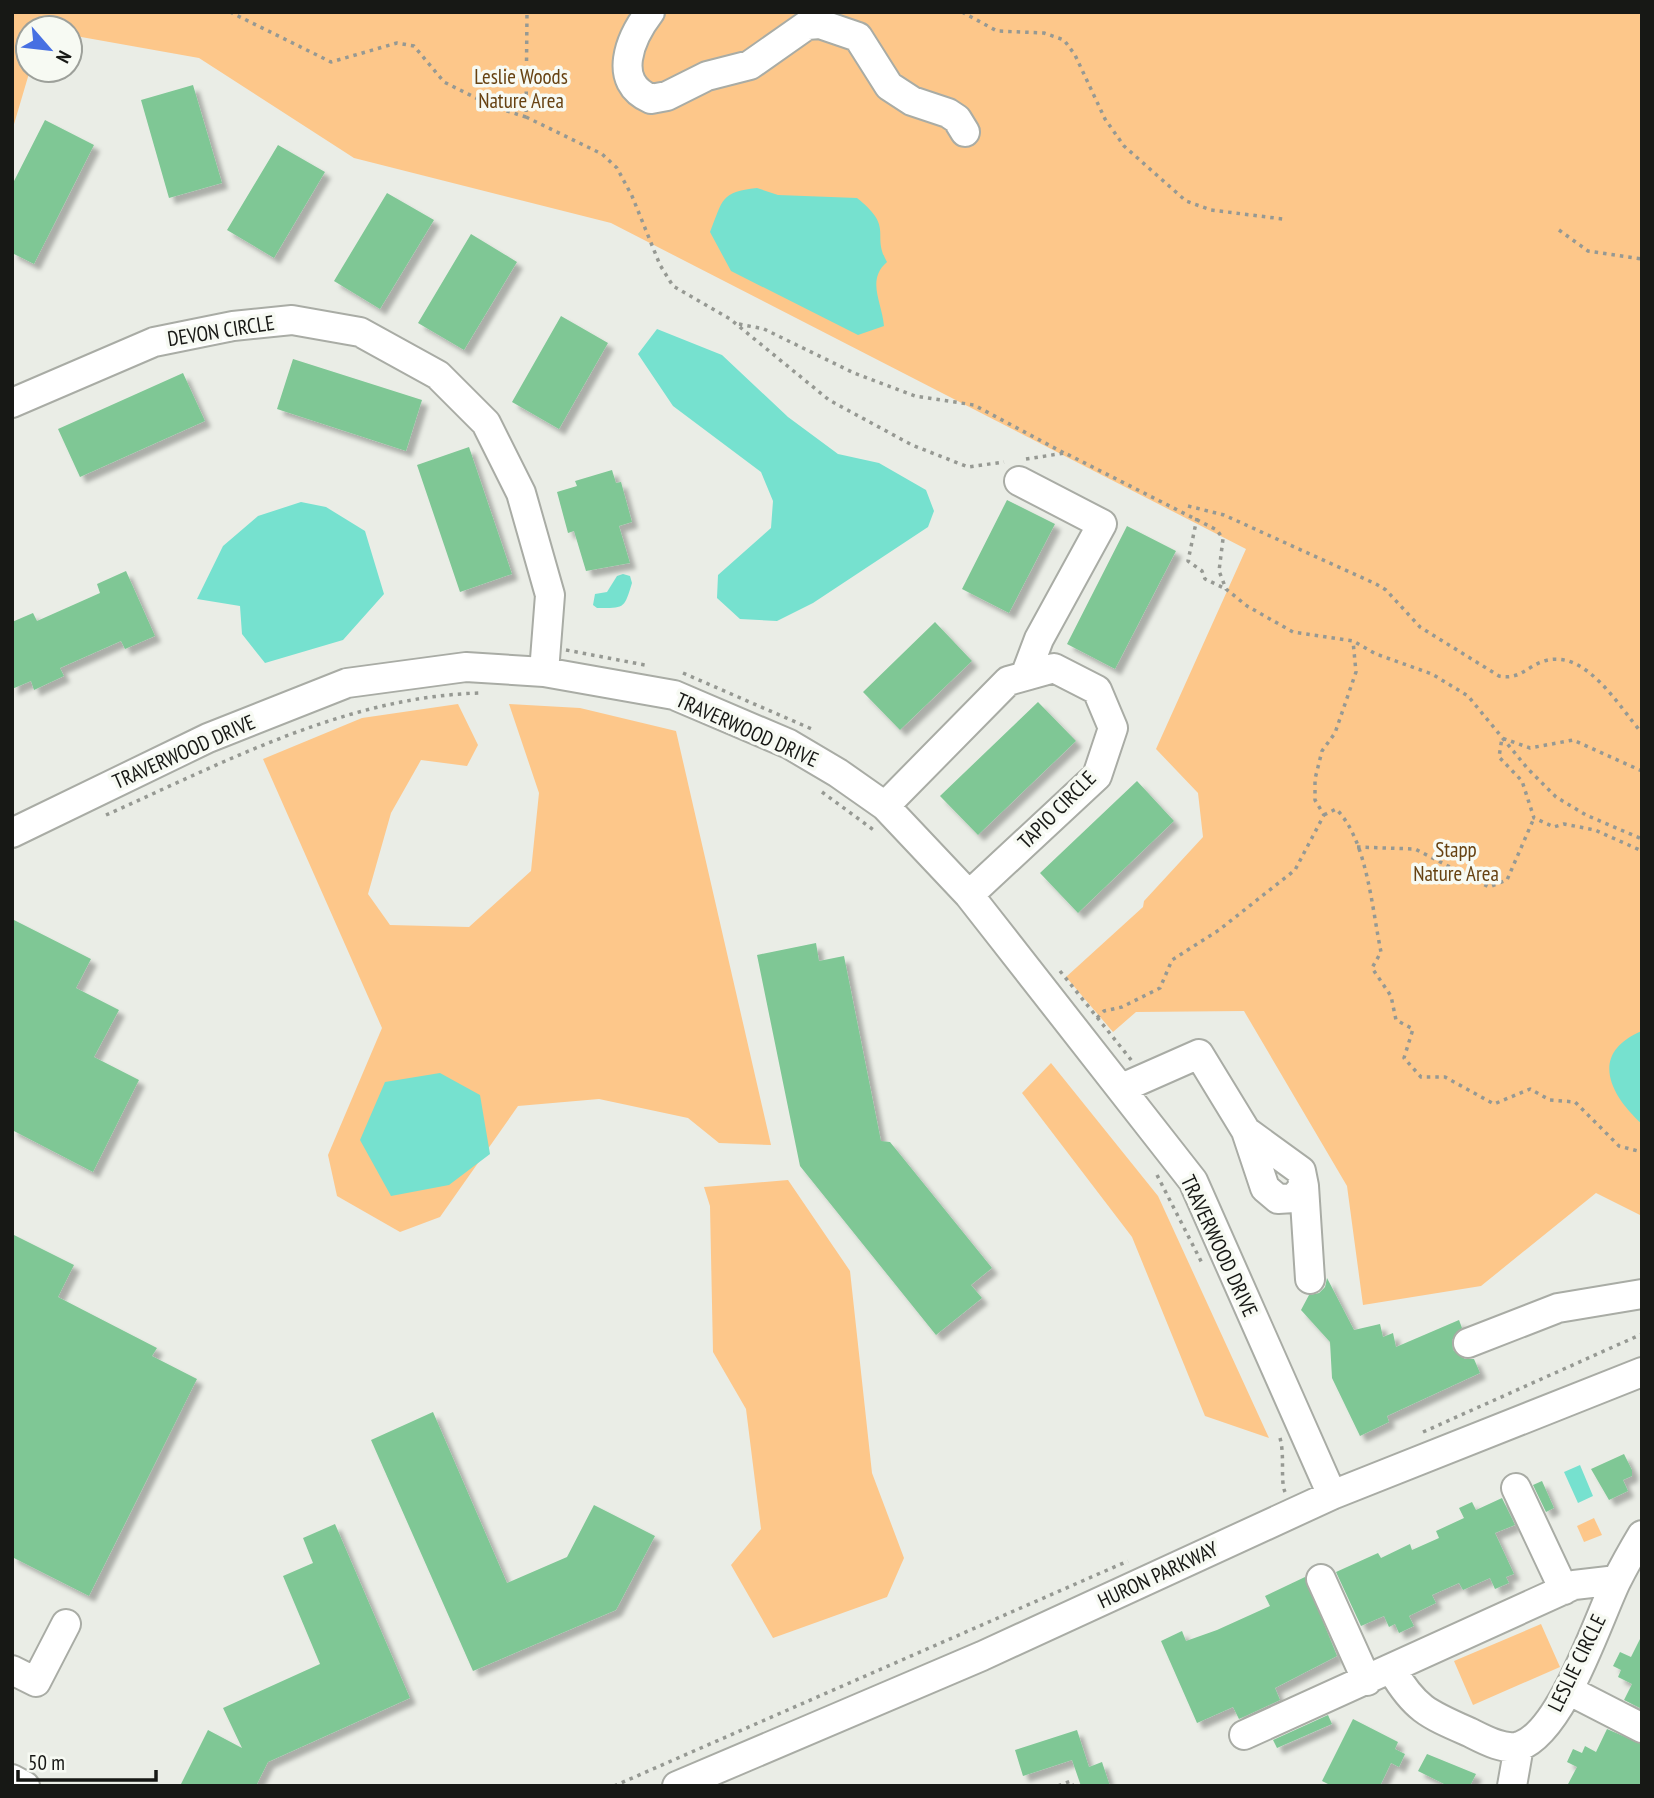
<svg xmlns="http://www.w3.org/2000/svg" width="1654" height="1798" font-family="'PT Sans Narrow',sans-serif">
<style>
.green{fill:#fdc78a}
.water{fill:#76e1cf}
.building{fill:#7fc795;filter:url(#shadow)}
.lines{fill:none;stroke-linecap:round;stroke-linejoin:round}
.minor-casing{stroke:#a9aca5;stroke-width:32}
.path{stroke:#969993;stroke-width:3.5;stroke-dasharray:3.5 5;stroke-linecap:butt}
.minor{stroke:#fff;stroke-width:28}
.labels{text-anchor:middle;stroke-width:7;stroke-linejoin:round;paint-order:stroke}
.park-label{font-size:21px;fill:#674212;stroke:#f7faf3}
.street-label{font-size:21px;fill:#171815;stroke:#f7faf3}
</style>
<defs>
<filter id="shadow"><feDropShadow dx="6" dy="6" stdDeviation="2" flood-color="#0004"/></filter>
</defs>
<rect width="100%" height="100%" fill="#eaede6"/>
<path class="green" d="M12 12H1642V1216L1596 1193 1481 1286 1363 1305 1347 1186 1244 1011 1136 1012 1113 1032 1066 977 1143 907 1144 901 1203 837 1198 793 1156 749 1246 549 611 223 354 158 199 58 70 35V28H28L30 70 12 131Z
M458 704 478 745 467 766 421 760 391 813 368 894 390 925 469 927 531 871 539 793 509 704 580 708 676 731 771 1145 719 1143 688 1118 599 1099 518 1106 440 1217 400 1232 337 1196 328 1155 382 1028 263 759 362 718Z
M1051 1063 1158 1196 1269 1438 1205 1416 1132 1237 1022 1093Z
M788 1180 850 1271 872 1473 904 1558 887 1597 773 1638 731 1565 761 1529 746 1409 713 1352 710 1206 704 1187Z
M1594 1518 1602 1535 1584 1542 1577 1526Z
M1541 1624 1560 1667 1473 1705 1454 1661Z"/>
<path class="water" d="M757 188 778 195 857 198C895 228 871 234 887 262 866 280 882 302 884 326L858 335 731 271 710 232C723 200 720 192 757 188Z
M657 329 722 355 788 417 838 454 879 463 926 490 934 511 928 527 813 603 777 621 740 619 717 598 718 575 771 528 773 501 761 472 673 406 638 354Z
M301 502 326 507 365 531 384 594 343 640 265 663 242 634 240 606 197 599 223 546 258 516Z
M623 574 630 576 632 583C624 609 625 608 597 608L593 605 595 594 607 592 617 576Z
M1642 1031V1124C1609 1094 1589 1053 1642 1031Z
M440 1073 480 1095 490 1154 449 1185 391 1196 360 1140 385 1082Z
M1580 1465 1593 1496 1578 1503 1564 1472Z"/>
<path class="building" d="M193 85 222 183 169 198 141 100Z
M45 120 94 145 34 264 12 253V185Z
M278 145 325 172 274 258 227 230Z
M387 193 434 220 380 309 334 281Z
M471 234 517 262 464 350 418 323Z
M561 316 608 343 559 429 512 402Z
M293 359 422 400 406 451 277 409Z
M183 373 205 421 80 477 58 429Z
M469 447 512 574 460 592 417 465Z
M612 470 616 483 621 482 632 522 619 526 630 563 586 571 574 531 568 533 557 492 577 486 575 481Z
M1007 500 1055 524 1009 613 962 589Z
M1127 526 1176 551 1115 669 1067 644Z
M126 571 155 636 125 649 121 641 60 668 64 676 34 690 31 681 12 689V622L33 613 37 621 100 593 97 584Z
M935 622 972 661 900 730 863 692Z
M1038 702 1076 741 978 835 940 796Z
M1137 781 1174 821 1078 913 1040 873Z
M12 919 91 959 76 988 119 1010 94 1057 139 1080 93 1172 12 1130Z
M816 943 819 961 844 956 881 1141 890 1142 992 1268 971 1285 982 1298 936 1335 800 1166 757 955Z
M12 1234 74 1265 58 1297 157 1348 152 1356 197 1379 89 1596 12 1557Z
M1327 1278 1354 1330 1380 1324 1383 1337 1393 1333 1396 1347 1459 1320 1462 1328 1452 1340 1453 1350 1465 1359H1474L1480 1373 1387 1416 1389 1422 1360 1436 1332 1378 1330 1342 1301 1310 1309 1295 1319 1293 1325 1287Z
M433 1412 507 1583 567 1557 594 1505 655 1536 616 1610 473 1671 371 1440Z
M1624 1454 1632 1470V1476L1623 1480 1628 1491 1609 1500 1591 1469Z
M1542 1481 1554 1508 1546 1512 1533 1485Z
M1502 1498 1515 1525 1495 1533 1514 1574 1506 1577 1509 1583 1495 1589 1490 1578 1463 1590 1459 1583 1432 1595 1436 1603 1409 1616 1414 1626 1399 1633 1395 1624 1389 1627 1384 1616 1361 1626 1336 1572 1378 1553 1381 1558 1410 1544 1412 1550 1439 1538 1436 1531 1464 1518 1459 1508 1472 1502 1476 1510Z
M335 1524 410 1698 268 1762 256 1786H180L208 1730 242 1748 223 1708 320 1664 283 1576 313 1563 303 1538Z
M1305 1577 1337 1656 1275 1688 1280 1700 1239 1719 1233 1707 1197 1723 1161 1641 1182 1631 1186 1641 1217 1630 1270 1606 1265 1596Z
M1642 1635V1709L1624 1700 1632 1684 1618 1677 1621 1670 1613 1666 1620 1652 1631 1657Z
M1328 1715 1332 1724 1277 1748 1273 1740Z
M1353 1719 1398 1742 1395 1749 1405 1754 1399 1767 1391 1763 1380 1786H1332L1322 1781Z
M1607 1729 1642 1744V1786H1567L1577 1767 1567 1762 1573 1749 1582 1753 1585 1746 1596 1752Z
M1077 1730 1089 1767 1102 1762 1110 1786H1081L1072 1760 1023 1776 1015 1750Z
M1427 1754 1476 1774 1470 1786H1448L1418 1771Z"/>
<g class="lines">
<g class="minor-casing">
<path id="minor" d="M650 12C630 38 611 82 651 99L667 96 707 76 750 65 807 25 820 24 858 37 889 86 912 101 948 113 957 119 965 132
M12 403 154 342 233 326 292 320 360 332 438 375 486 423 521 493 550 595 544 672
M1019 481 1102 524 1039 639 1025 676
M885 806 1008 681 1054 668 1097 690 1113 728 1097 776 969 895
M12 833 208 738 347 683 466 667 544 672 674 695 789 744 838 773 885 806 969 895 1193 1181 1332 1495
M1122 1088 1199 1054 1246 1131 1265 1188 1278 1199 1294 1198 1304 1186 1301 1171 1246 1131
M1304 1186 1310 1279
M1468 1343 1558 1308 1642 1294
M1516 1488 1564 1590
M1321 1579 1367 1681
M12 1670 36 1682 66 1624
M1392 1670C1415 1709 1428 1714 1469 1732 1483 1739 1504 1751 1520 1746 1562 1731 1597 1622 1616 1582 1624 1566 1633 1550 1642 1535
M1568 1690 1642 1728
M1244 1735 1574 1585 1617 1580
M12 1779 25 1786
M677 1786 982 1656 1332 1495 1642 1372
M1512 1786 1519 1746"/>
</g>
<path class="path" d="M230 12 331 62 397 43 414 46 444 82 494 107 526 117 527 12
M962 12 997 31 1044 33 1064 40 1075 55 1105 119 1124 146 1186 201 1211 210 1283 219
M526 117 602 154 617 168 632 196 660 265 673 286 730 319 829 400 912 445 968 467 1004 462
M1559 230 1588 251 1642 259
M739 324 764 329 854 373 915 396 974 405 1064 453
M1026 459 1065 453 1217 530 1223 539 1219 571 1226 589 1247 606 1293 632 1353 641 1376 654 1432 674 1468 696 1528 769 1556 797 1586 815 1642 839
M1188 506 1224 515 1376 584 1386 590 1420 627 1499 676C1520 680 1526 667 1544 661 1586 648 1619 707 1642 733
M1197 518 1188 561 1202 571 1205 579 1224 588
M566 650 645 665
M683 673 814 730
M1642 771 1573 740 1530 748 1502 738 1499 757 1522 781 1534 818 1554 827 1564 824 1595 830 1642 851
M822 792 875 831
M106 815C225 762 346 697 479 693
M1324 815 1336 809C1367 839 1372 909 1381 952L1372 968 1391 996 1396 1020 1413 1029 1404 1058 1421 1077H1445L1494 1104 1530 1089 1550 1100 1575 1102 1619 1146 1642 1152
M1357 847 1415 849 1489 887 1507 880 1534 818
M1060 971 1132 1061
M1097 1018 1104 1011 1122 1007 1160 988 1172 960 1219 930 1295 870 1324 815 1315 800V779L1322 751 1335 733 1356 672 1353 641
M1157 1175 1203 1265
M1423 1432 1642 1334
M1280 1438C1285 1456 1280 1480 1285 1492
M614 1786 1128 1561
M1058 1786 1071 1781 1073 1786"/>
<use href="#minor" class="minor"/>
</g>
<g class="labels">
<g class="park-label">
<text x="521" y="84">Leslie Woods<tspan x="521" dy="24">Nature Area</tspan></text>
<text x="1456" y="857">Stapp<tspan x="1456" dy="24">Nature Area</tspan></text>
</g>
<g class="street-label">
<text transform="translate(221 331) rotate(-9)" y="7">DEVON CIRCLE</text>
<text transform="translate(747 730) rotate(24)" y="7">TRAVERWOOD DRIVE</text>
<text transform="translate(184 752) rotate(-24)" y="7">TRAVERWOOD DRIVE</text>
<text transform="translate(1057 810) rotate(-45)" y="7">TAPIO CIRCLE</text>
<text transform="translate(1219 1246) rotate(65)" y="7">TRAVERWOOD DRIVE</text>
<text transform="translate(1158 1575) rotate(-25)" y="7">HURON PARKWAY</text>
<text transform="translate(1577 1663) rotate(-64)" y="7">LESLIE CIRCLE</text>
</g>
</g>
<rect width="1654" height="1798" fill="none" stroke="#171815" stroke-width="28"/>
<g transform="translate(49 49) rotate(118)"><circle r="33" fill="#f7faf3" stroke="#9da09a" stroke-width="2"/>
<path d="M0-5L12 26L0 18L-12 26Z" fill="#4770e2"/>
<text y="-10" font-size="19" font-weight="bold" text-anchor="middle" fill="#171815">N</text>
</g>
<path d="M18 1770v10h138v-10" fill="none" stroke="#171815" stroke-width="3.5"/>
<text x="28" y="1770" font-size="21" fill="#171815" stroke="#f7faf3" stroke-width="5" paint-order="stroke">50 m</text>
</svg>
